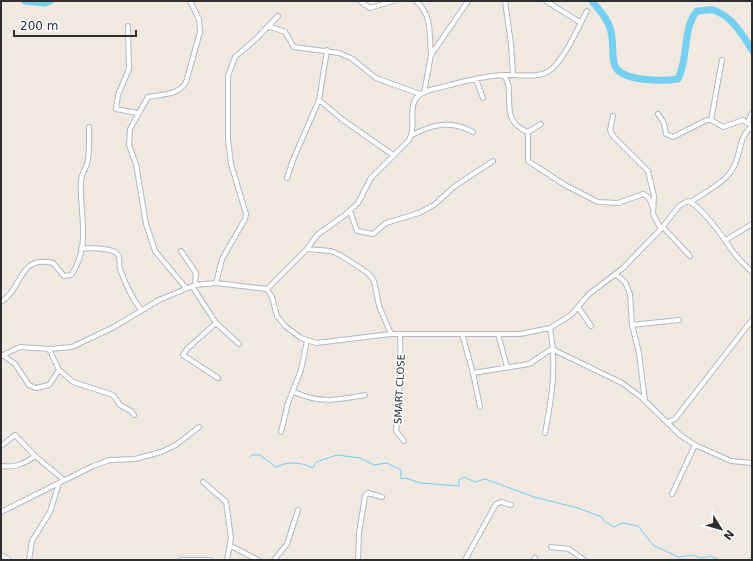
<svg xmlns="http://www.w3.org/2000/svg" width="753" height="561" font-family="'DejaVu Sans',sans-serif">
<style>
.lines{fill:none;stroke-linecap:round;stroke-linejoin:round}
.stream{stroke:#75cff0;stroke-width:1}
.river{stroke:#75cff0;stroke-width:7}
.minor-casing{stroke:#b4b7c1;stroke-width:6}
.minor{stroke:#fff;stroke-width:4}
.labels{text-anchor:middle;stroke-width:3;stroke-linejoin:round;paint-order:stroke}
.street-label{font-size:10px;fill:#2e2e2e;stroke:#fff}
</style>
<rect width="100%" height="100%" fill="#efe9e1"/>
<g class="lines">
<path class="stream" d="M250 457 252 455H260L276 467C289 461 300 462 313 468L316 462 337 455 360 458 374 465 387 463 401 470V479L405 478 421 483 459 486V480L464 477 475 482 485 479 534 497 578 508 602 517 604 521 614 527 622 523 638 526 653 545 678 557 693 555 701 558 711 556 719 560"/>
<path class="river" d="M25 1 45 3 50 1
M592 1C599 10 609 20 611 32 614 43 611 55 615 66 622 82 664 81 678 79 689 58 682 29 697 11 702 11 709 9 713 10 731 15 743 35 752 50"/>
<g class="minor-casing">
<path id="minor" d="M360 1 370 8 393 1
M416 1C433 16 429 35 431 55
M505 1 511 44 513 74
M546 1 581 23
M128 26 129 69 118 95 116 109 137 113
M268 26 285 32 294 47 339 53 351 58 376 78 420 94
M327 50 319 100 343 120 393 155
M503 75C518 89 496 120 528 132L541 124
M476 79 483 98
M424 93 431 55 468 1
M658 114 664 123 666 134 673 137 707 120H711L723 127 743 120 752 126
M613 116 610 130 613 136 648 171 654 196 653 214 661 229
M711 120 722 60
M748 122 752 113
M528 132V161L565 185 598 202 618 203 643 194 649 198 653 208
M412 135C433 124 452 120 473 132
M287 178 293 160 319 100
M691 202C704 192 723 184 732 170 742 154 737 139 752 126
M350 211 357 231 373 234 386 223 419 213 434 205 455 186 493 161
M663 227 690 256
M726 240 752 224
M81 248C92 249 105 247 115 252 122 256 118 263 120 269 125 283 132 298 141 310
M307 249 317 235 345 215 358 203 371 178 409 140C417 127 407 107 418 96 425 89 441 88 450 85 468 80 486 76 504 75 518 74 537 79 549 71 564 61 578 27 587 11
M181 251 196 273 195 285
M615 274 625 282 630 294 632 325 639 353 645 401
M216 283 222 259 245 219 246 214 231 164 228 139V76L235 57 256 39 278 16
M192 286 216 323 239 344
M186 288 155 251 146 224 136 164 129 145 130 129 148 97C161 94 178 96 186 82L200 32 199 19 190 1
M267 289 307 249 331 251 340 255 368 273 374 281 379 306 391 334
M1 302C24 287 18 255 53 263L64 276 71 275C92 245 79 212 81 181 81 175 85 170 87 164 90 152 89 139 89 127
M578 307 591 326
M216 323 187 349 183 355 218 378
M632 325 679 320
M400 334 401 371 396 431 404 441
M462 334 473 373 529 364 550 350H554L622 383 641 397 680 435 695 445 731 461 752 463
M498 334 507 367
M49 349 59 370 73 382 113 395 120 405 131 411 134 415
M3 355 15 364 29 385 36 388 49 385 59 370
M1 356 20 347 49 349 72 347 114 327 159 300 195 285 216 283 267 289 272 297 277 316 285 326 301 338 316 343 391 334H520L550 328 571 315 588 295 623 268 661 229 679 206 688 201C700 205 724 238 731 249 737 258 745 265 752 272
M473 373 480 407
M294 392C321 404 337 400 365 395
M668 422 675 419 752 320
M281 432 288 403 301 370 307 341
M545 433C552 396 557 366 550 328
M1 446 15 435 35 456 64 480
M1 466C15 468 24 464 35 456
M203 482 226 502 231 538 227 560
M672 494 695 445
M1 512 93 466 110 460 135 459 161 452 176 445 199 427
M231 546 258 560
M551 547 569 549 584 560
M1 555 9 560
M29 560 32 541 50 512 59 483
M181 560H210
M274 560 287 544 298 510
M358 560 359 533 365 496 368 493 382 497
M465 560 496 504 501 502 511 505
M534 560 535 558"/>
</g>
<use href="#minor" class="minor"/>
</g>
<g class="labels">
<g class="street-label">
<text transform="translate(399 389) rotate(-87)" y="4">SMART CLOSE</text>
</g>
</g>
<rect width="753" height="561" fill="none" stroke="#2e2e2e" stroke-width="4"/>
<g transform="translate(721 529) rotate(127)" stroke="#ffffff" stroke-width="3" paint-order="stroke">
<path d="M0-3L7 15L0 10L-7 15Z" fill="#2e2e2e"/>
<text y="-6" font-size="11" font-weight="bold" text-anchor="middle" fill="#2e2e2e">N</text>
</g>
<path d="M14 30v6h122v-6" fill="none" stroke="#2e2e2e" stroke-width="2"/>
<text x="20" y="30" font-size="12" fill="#2e2e2e" stroke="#ffffff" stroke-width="3" paint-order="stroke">200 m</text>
</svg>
